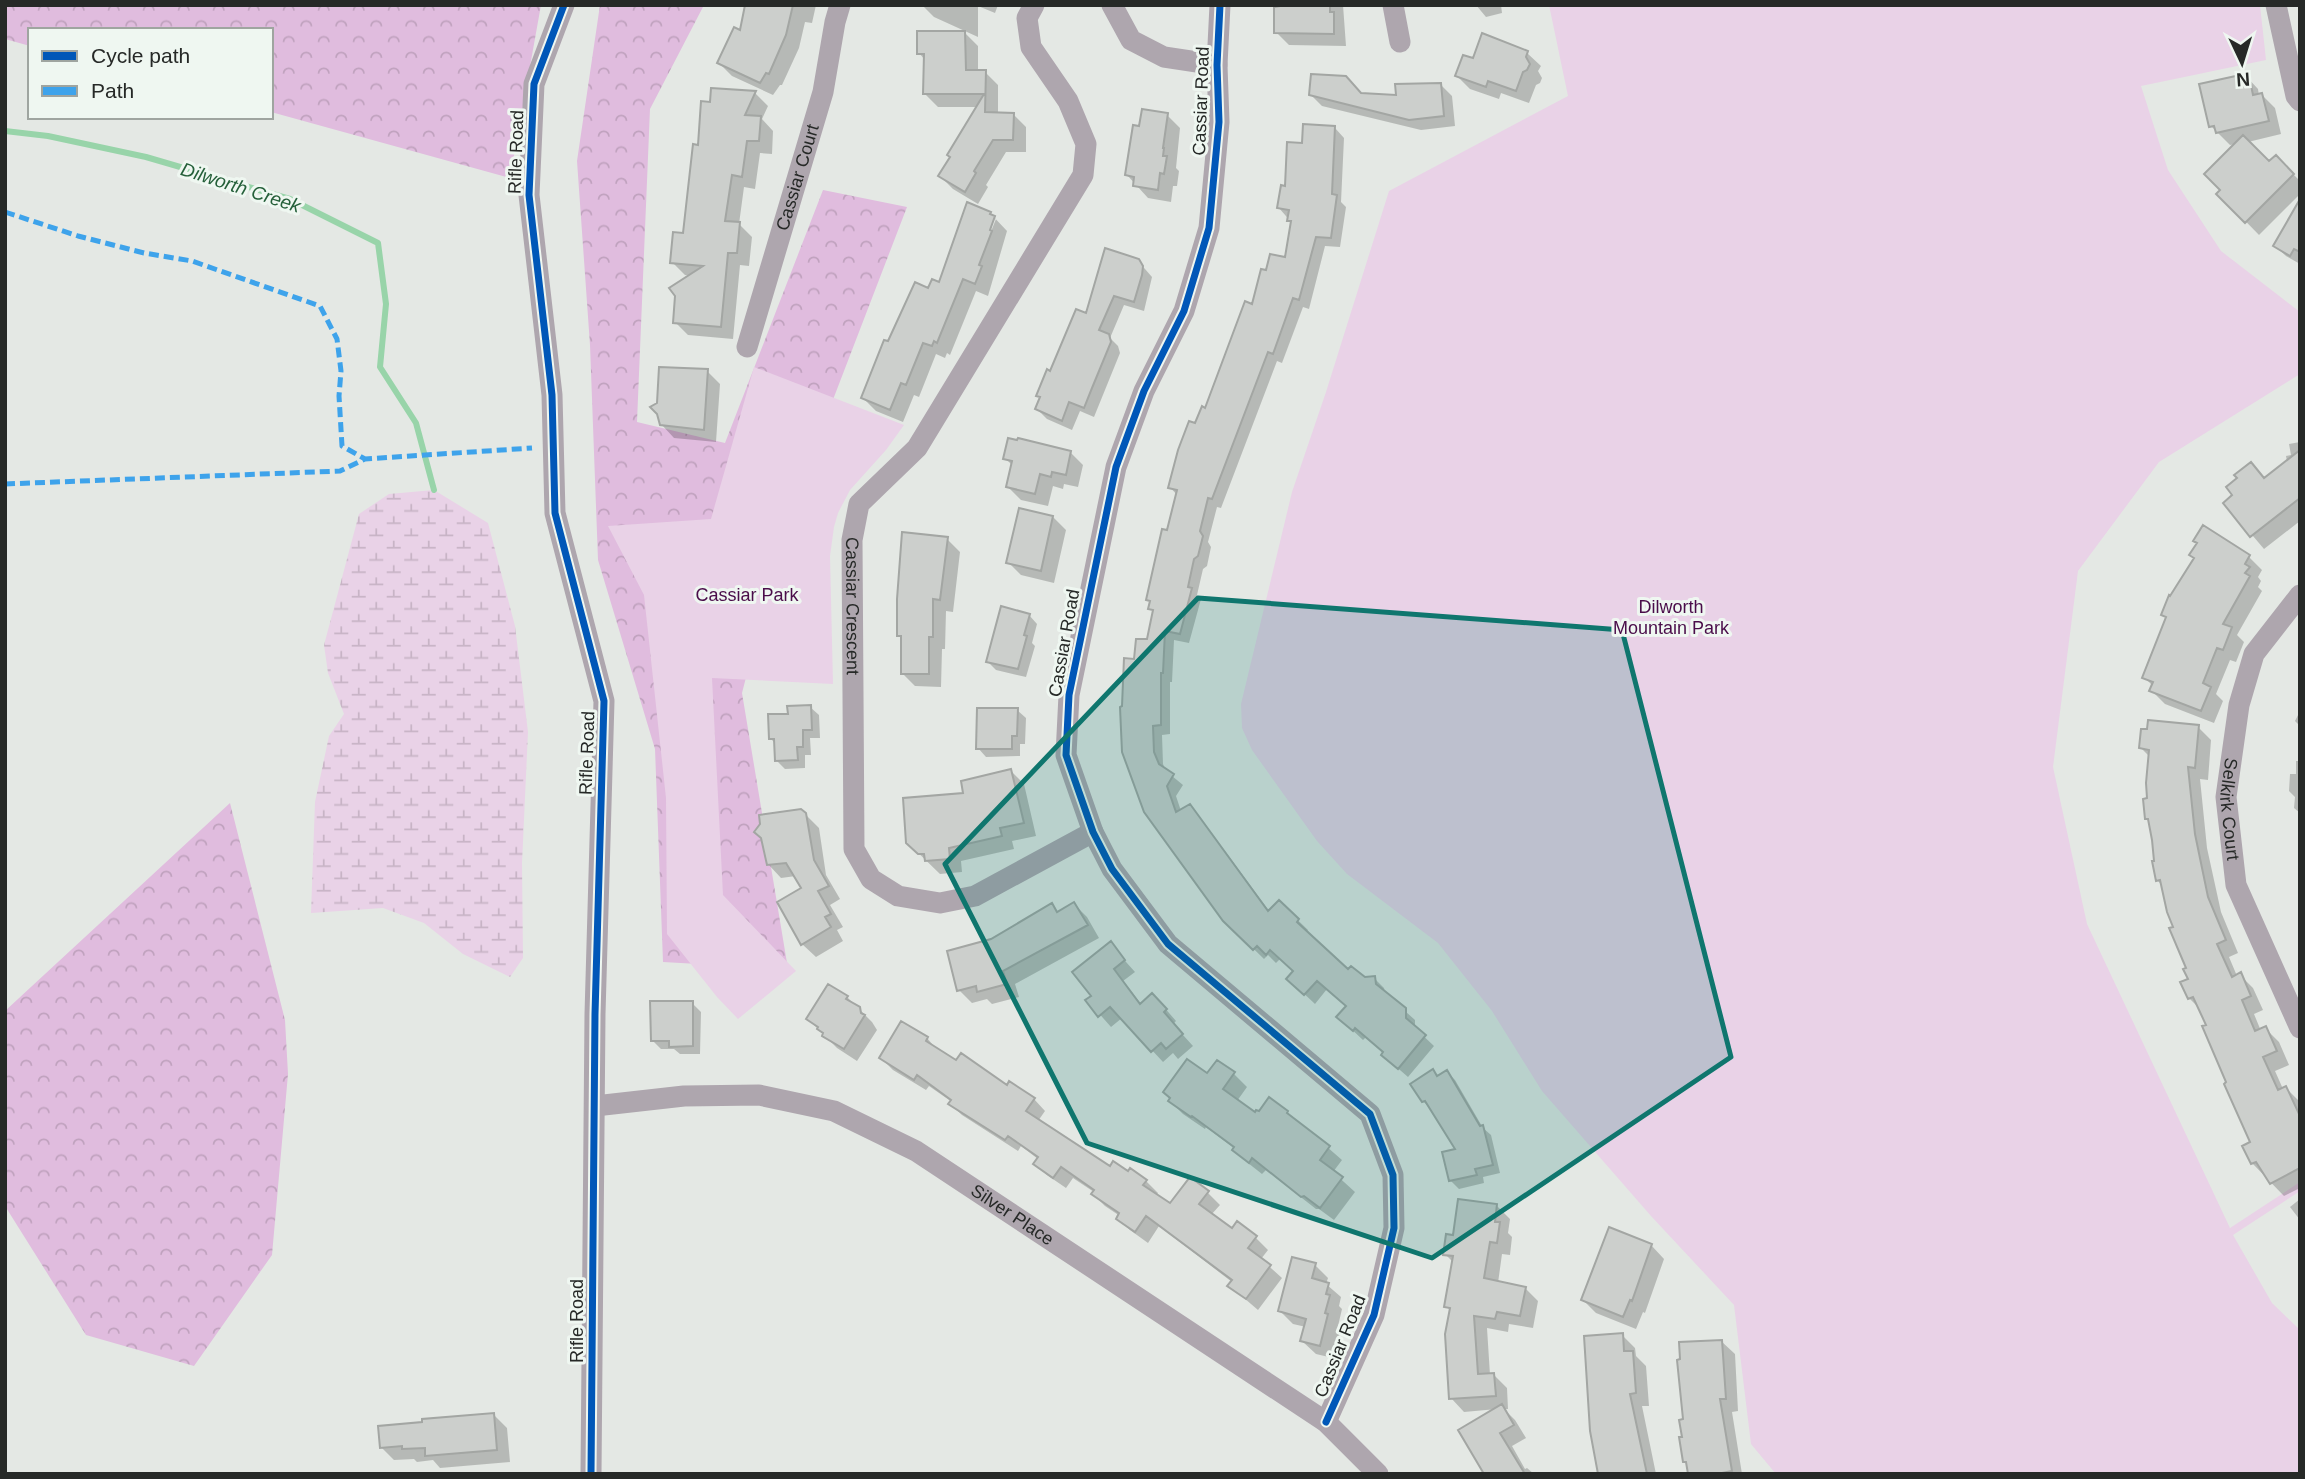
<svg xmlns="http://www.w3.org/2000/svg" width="2305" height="1479" font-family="Helvetica,sans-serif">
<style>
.forest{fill:url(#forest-crowns)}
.wetland{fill:url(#wetland-marsh)}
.park{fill:#e9d2e7}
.shadow{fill:#0003;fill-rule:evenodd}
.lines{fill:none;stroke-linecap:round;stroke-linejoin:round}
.stream{stroke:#98d4a9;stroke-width:6}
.building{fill:#cccfcc;stroke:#a3a6a3;stroke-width:2}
.minor{stroke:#aea6ae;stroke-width:21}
.quiet{stroke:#3ea3eb;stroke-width:5;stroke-dasharray:10 5;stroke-linecap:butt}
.cycleway-casing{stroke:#eff7f1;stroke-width:11}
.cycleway{stroke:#0057b8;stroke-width:7}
.marked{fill:#0f766e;fill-opacity:0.2;stroke:#0f766e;stroke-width:5;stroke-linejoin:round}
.labels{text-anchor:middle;stroke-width:6;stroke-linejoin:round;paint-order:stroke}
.street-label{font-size:18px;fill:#262927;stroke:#eff7f1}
.park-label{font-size:18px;fill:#4a0d4a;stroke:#eff7f1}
.water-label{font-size:19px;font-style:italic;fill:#25603a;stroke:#eff7f1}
</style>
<defs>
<pattern id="forest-crowns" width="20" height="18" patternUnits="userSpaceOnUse" patternTransform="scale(1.75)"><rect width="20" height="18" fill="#e0bcde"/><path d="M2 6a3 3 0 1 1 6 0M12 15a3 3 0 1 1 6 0" fill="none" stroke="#c0a2be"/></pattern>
<pattern id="wetland-marsh" width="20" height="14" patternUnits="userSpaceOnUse" patternTransform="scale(1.75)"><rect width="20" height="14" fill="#e9d2e7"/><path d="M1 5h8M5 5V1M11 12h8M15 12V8" fill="none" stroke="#c8b4c6"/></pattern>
</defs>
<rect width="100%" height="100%" fill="#e4e8e4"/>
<path class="forest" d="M5 5H541L510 178 271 112V30H30V46L5 39Z
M600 5H704L650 109 637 422 725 443 823 190 907 207 786 522 742 693 788 969 663 962 655 749 598 560 590 345 577 161Z
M230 803 285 1020 288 1074 272 1255 194 1366 86 1335 5 1206V1011Z"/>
<path class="wetland" d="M434 490 488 523 515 626 528 732 522 863 523 958 510 977 463 954 424 923 383 908 311 913 315 802 329 736 344 714 328 673 324 645 359 514 389 494Z"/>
<path class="park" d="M1549 5H2260L2266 60 2141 86 2168 170 2221 251 2300 312V374L2159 462 2078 571 2053 767 2087 924 2230 1228 2300 1182V1191L2233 1235 2272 1303 2300 1330V1474H1776L1751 1444 1734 1305 1651 1216 1542 1091 1492 1011 1438 943 1347 874 1317 841 1252 750 1242 728 1241 704 1292 492 1326 392 1389 191 1568 96Z
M754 367 904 425 886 450 850 490 838 513 834 527 830 556 833 684 712 678 723 895 796 971 738 1019 717 997 667 934 666 798 644 595 608 526 711 519Z"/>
<path class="shadow" d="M747 5H816L812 23 805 22 799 48 782 85H780L773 95 732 76 719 63 741 33Z
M922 5H998L995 13 978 6V37L934 17Z
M1283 5H1343L1346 46 1289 45 1276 32 1280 8Z
M1476 5H1501L1502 13 1486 17Z
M965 33 978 46V72H985L998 85V114H1013L1026 127V152H1006L986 185 988 187 978 204 953 189 940 176 978 107H938L925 94V60L919 53Z
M1483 35 1527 53 1541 66 1538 71 1542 78 1540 83 1536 85 1529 103 1501 93 1499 99 1470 89 1457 76 1474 61Z
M2245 75 2258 89 2259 96 2262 95 2275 108 2281 134 2248 142 2270 164 2289 170 2300 181V194L2259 235 2219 194 2223 190 2236 144 2230 145 2211 126Z
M1441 85 1452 96 1455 126 1421 130 1322 106 1311 95 1398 97Z
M755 93 768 106 762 119 773 131 772 154 760 153 755 189 744 187 739 224 752 237 749 266 740 265 733 339 688 335 675 322 691 276 685 275 672 262 685 235 700 147 712 104Z
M1167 115 1180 128 1176 168 1179 171 1177 186H1173L1171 202 1148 198 1127 175 1141 128Z
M1335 128 1344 138 1341 202 1346 207 1340 247 1325 246 1309 309 1303 307 1282 363 1277 361 1221 508 1217 507 1208 542 1211 547 1207 566 1203 569 1197 595 1201 599 1189 643 1174 640 1172 682H1170V734L1162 735 1163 764 1166 771 1183 785 1176 796 1181 811 1190 806 1199 816 1270 912 1279 902 1308 930 1305 933 1349 971 1364 979 1374 978 1384 988 1385 993 1415 1020V1028L1434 1046 1408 1077 1393 1064 1385 1052 1366 1037 1363 1040 1348 1026 1347 1006 1327 989 1315 1004 1298 988 1295 971 1280 959 1276 963 1268 955 1264 959 1224 920 1146 811 1135 661 1148 641 1155 613 1150 608 1152 603 1148 599 1177 495 1170 487 1196 425 1206 410 1267 272 1286 260 1292 223 1279 208 1304 144Z
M2300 202V264L2286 256 2275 246Z
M990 213 1007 231 988 296 976 291 950 355 947 353 945 358 936 354 919 397 914 395 903 422 876 411 863 398 889 344 929 290 940 284ZM992 219H996L988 239Z
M1138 261 1152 277 1144 311 1124 305 1110 338 1118 346 1120 353 1094 417 1080 411 1072 430 1047 419 1037 409 1041 398 1038 395 1087 316Z
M707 371 720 384 716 442 674 438 661 424Z
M2300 442V521L2264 549 2225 503 2265 479 2287 462 2286 456 2291 455 2289 444Z
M1070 452 1083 465 1078 487 1064 484 1063 489 1053 486 1048 506 1021 500 1008 487 1013 466 1005 458Z
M1053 517 1066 530 1054 583 1021 575 1008 562Z
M2204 527 2249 557 2262 570 2258 577 2261 581 2258 587 2262 591 2237 635 2244 642 2236 662 2230 660 2216 694 2223 701 2214 723 2165 704 2152 691 2153 686 2144 677 2167 619 2163 615 2195 559Z
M947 539 960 552 953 612 946 611 945 649H942L941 687 915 686 902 673 903 640 899 635Z
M1029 615 1037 624 1032 643 1035 646 1026 677 996 670 988 662Z
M810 707 819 715 820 738H810L811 755H805V768L785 769 776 760V744L771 739 789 716Z
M1017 710 1026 718 1025 744H1020V756L986 757 978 748Z
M2300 711V726L2295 721Z
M2198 727 2211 740 2208 780 2200 779 2207 848 2221 912 2238 953 2229 957 2237 976 2240 975 2253 988 2263 1010 2254 1014 2261 1031 2266 1029 2279 1042 2289 1065 2275 1071 2283 1089 2286 1088 2300 1102V1188L2284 1196 2252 1163V1142L2208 1026 2201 1010 2189 998 2190 980 2163 886 2157 880 2150 821 2147 818 2150 757 2141 748Z
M2296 761H2300V813L2294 808 2295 797 2289 791 2290 774H2296Z
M1011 771 1024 784 1036 836 1012 841 1014 849 961 861 962 872 940 874 908 843 966 795Z
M805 814 819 828 826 875 840 899 830 905 843 927 837 930 843 941 816 957 802 944 803 889 796 876 781 878 768 864Z
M1074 904 1087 917 1099 938 1015 984 1019 997 992 1004 987 999 972 1003 959 990 992 941 1052 905 1059 913Z
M1110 944 1135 972 1123 981 1142 1005 1163 1006 1176 1021 1173 1024 1193 1046 1178 1059 1173 1053 1163 1062 1122 1018 1111 1027 1088 1001 1094 996Z
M847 997 872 1022 877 1030 857 1061 837 1048 808 1019Z
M692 1003 701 1012 700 1054H680L674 1049H661L652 1040Z
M927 1038 938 1051 1034 1099 1045 1111 1038 1121 1111 1168 1146 1181 1158 1193 1156 1196 1170 1206 1190 1179 1208 1193 1220 1205 1211 1215 1232 1231 1256 1238 1268 1250 1261 1259 1282 1278 1258 1310 1230 1286 1232 1282 1159 1226 1148 1243 1130 1230 1118 1219 1120 1216 1105 1206 1093 1194 1094 1192 1073 1178 1066 1188 1047 1175 1035 1163 1038 1159 1021 1146 1018 1151 962 1115 950 1104 952 1102 929 1086 926 1090 893 1070 881 1058Z
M1217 1062 1234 1074 1247 1087 1237 1101 1255 1115 1287 1112 1342 1160 1333 1172 1355 1192 1334 1220 1319 1209H1316L1266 1170 1262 1174 1248 1163 1235 1149 1206 1127 1205 1129 1183 1114 1170 1101 1208 1075Z
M1447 1072 1455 1080 1483 1128 1491 1135 1500 1173 1483 1177 1484 1183 1459 1189 1450 1180 1458 1150 1432 1110 1423 1101 1438 1077Z
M2300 1199V1220L2290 1207Z
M1497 1206 1510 1219 1508 1233 1512 1237 1510 1255 1502 1254 1498 1283 1525 1288 1538 1301 1533 1328 1509 1324 1508 1332 1487 1328 1490 1375H1494L1507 1388 1508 1409H1504L1515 1420 1526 1438 1512 1446 1525 1469 1527 1468 1534 1474H1484L1497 1409 1464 1412 1451 1398V1311L1446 1306 1454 1263 1445 1254 1455 1237Z
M1651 1245 1664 1259 1645 1313 1643 1312 1636 1329 1596 1313 1583 1300Z
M1315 1265 1328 1278 1326 1284 1341 1297 1339 1306 1342 1309 1338 1326 1341 1329 1333 1358 1316 1354 1302 1341 1306 1327 1293 1324 1280 1311Z
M1622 1335 1635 1348 1636 1356 1646 1366 1649 1406H1642L1656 1474H1600Z
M1721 1341 1735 1354 1738 1411 1732 1412 1742 1474H1690L1688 1465 1685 1461V1421Z
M494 1415 507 1428 510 1462 440 1468 433 1460 417 1462 414 1459 394 1460 381 1447Z"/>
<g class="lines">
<path class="stream" d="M5 131 48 136 146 157 290 199 378 243 386 304 380 367 416 423 434 490"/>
</g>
<path class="building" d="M745 5H793L786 35 769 74 766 73 760 83 717 63 734 27 740 30Z
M1287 5H1330V12H1334V34L1274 33V7Z
M917 31H965L966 70H986L985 112 1014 113 1013 140H993L974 171 976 173 965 192 938 176 950 157 947 155 984 94H923L924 54H917Z
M1482 33 1528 51 1526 57 1530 64 1527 70 1523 72 1516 91 1488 81 1486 87 1455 76 1463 55 1473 58Z
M1311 74 1346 76 1361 93 1396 95 1395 84 1441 83 1444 116 1409 120 1309 95Z
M2245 74 2248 86 2251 85 2253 95 2262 93 2269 121 2216 133 2214 126 2209 127 2199 84Z
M711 88 756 91 745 115 761 116 759 141H747L742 177 732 175 725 221 740 222 737 253H728L721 327 673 323 675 296 669 288 703 266 670 263 673 232 683 233 693 144 698 145 701 101 710 102Z
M1142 109 1168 113 1163 148H1164L1163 156H1167L1164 174 1160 173 1158 190 1133 186 1134 177 1125 175 1133 125 1139 126Z
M1303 124 1335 126 1332 194 1337 195 1331 238 1316 237 1299 300 1293 298 1273 354 1268 352 1212 499 1208 498 1200 531 1203 536 1198 556 1194 559 1188 587 1192 588 1180 634 1165 631 1163 673H1161V725L1153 726 1154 752 1159 764 1174 774 1167 786 1176 812 1190 804 1268 911 1279 900 1299 919 1297 922 1348 969 1351 966 1365 977 1375 976 1376 984 1406 1008V1018L1426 1035 1398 1069 1381 1055 1383 1052 1355 1028 1353 1031 1336 1017 1346 1006 1317 981 1304 995 1286 979 1293 971 1270 950 1266 955 1257 946 1253 950 1223 921 1144 812 1122 752 1120 707 1122 706 1124 658 1134 659 1136 639H1147L1153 610 1148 609 1150 601 1146 600 1162 529 1167 530 1177 490 1168 488 1178 450 1189 421 1195 423 1202 406 1205 408 1245 301 1252 304 1261 269 1266 270 1270 254 1285 257 1291 221H1287L1289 210 1277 208 1281 185 1285 186 1287 142 1302 143Z
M2243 135 2269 161 2276 155 2294 174 2245 223 2216 194 2220 190 2204 174Z
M2300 199V252L2294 249 2290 256 2273 246Z
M967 202 991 212 990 214 995 216 990 230 992 231 979 265 982 266 975 284 963 279 937 343 934 341 932 346 923 343 906 385 901 383 890 410 861 398 884 340 888 341 915 282 928 288 932 279 939 282Z
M1105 248 1139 259 1143 266 1142 275 1134 302 1114 296 1099 330 1109 334 1111 342 1092 388 1084 408 1069 402 1062 421 1035 409 1040 397 1036 396 1047 369 1050 371 1076 309 1086 313Z
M659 367 708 369 704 430 660 425 657 414 650 407 657 403Z
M1008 438 1017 440 1018 438 1071 451 1066 475 1052 472 1051 477 1040 474 1035 494 1006 487 1012 461 1003 459Z
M2300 450V498L2250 537 2223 503 2232 495 2226 487 2237 478 2234 475 2251 462 2264 478Z
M1019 508 1053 516 1041 571 1006 563Z
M2203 525 2250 555 2245 564 2250 567 2245 573 2250 576 2223 624 2232 627 2223 650 2217 648 2203 683 2211 687 2201 711 2149 691 2153 682 2142 678 2166 617 2161 615 2169 595 2170 596 2194 558 2189 555 2197 543 2193 541Z
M902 532 948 537 940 600 933 599V637H929V674H901V636H897V599Z
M1001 606 1030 614 1024 635 1027 636 1018 669 986 662Z
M811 705 812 730H803V747H797L798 760 775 761 774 739H769L768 714H788L787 706Z
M977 708H1018L1017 736H1012V749H976Z
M2148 720 2199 725 2195 768 2188 767 2195 834 2208 897 2226 940 2217 944 2232 977 2241 972 2251 996 2242 1000 2255 1031 2266 1026 2277 1051 2263 1057 2278 1090 2286 1086 2300 1116V1168L2270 1184 2256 1162 2251 1164 2242 1146 2250 1142 2224 1084 2226 1082 2202 1026 2206 1025 2193 997 2188 999 2180 982 2188 979 2183 969 2186 968 2169 928 2173 927 2167 912 2160 880 2156 881 2152 861H2154L2152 840 2148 819H2145L2143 799 2147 798 2146 783 2149 750 2139 748 2141 729H2147Z
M1011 769 1024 823 1000 828 1002 836 949 848 950 859 925 861 924 854H918L906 843 903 798 963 793 961 781Z
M801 809 806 813 814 860 829 886 818 891 831 914 825 917 831 927 801 945 777 902 801 888 786 863 767 865 761 838 754 832 760 824 759 815Z
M1074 902 1088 925 1003 971 1007 984 977 992 976 986 957 991 947 951 991 939 1052 903 1057 912Z
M1111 941 1125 960 1114 969 1140 1004 1152 993 1167 1009 1164 1012 1183 1034 1166 1049 1161 1043 1151 1052 1110 1007 1098 1017 1085 1000 1091 996 1072 972Z
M828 984 848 996 846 999 860 1007 861 1013 865 1015 844 1049 822 1036 823 1033 817 1029 818 1027 806 1019Z
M650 1001H693V1046L669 1047V1041H651Z
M901 1021 928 1037 926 1041 956 1060 961 1053 1007 1085 1009 1081 1035 1098 1026 1111 1110 1166 1113 1161 1128 1171 1130 1168 1147 1180 1143 1185 1170 1203 1190 1177 1209 1191 1199 1204 1232 1228 1237 1221 1257 1236 1248 1248 1271 1265 1246 1299 1227 1286 1232 1280 1146 1216 1135 1232 1116 1219 1119 1213 1091 1194 1094 1190 1061 1167 1053 1178 1033 1164 1038 1157 1008 1136 1005 1140 948 1104 951 1100 917 1075 914 1080 879 1058Z
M1187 1059 1207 1073 1217 1060 1235 1072 1223 1089 1255 1112 1256 1110 1259 1111 1269 1097 1288 1111 1287 1113 1330 1146 1320 1160 1343 1177 1320 1208 1304 1196 1301 1197 1252 1158 1249 1163 1232 1150 1234 1147 1192 1116 1191 1117 1168 1101 1170 1098 1163 1092Z
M1433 1069 1437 1076 1447 1070 1480 1126 1483 1125 1493 1165 1475 1169 1477 1175 1449 1181 1442 1152 1455 1149 1425 1101 1422 1102 1410 1084Z
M1458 1199 1497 1204 1495 1222H1500L1497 1243 1490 1242 1484 1278 1526 1287 1520 1316 1497 1312 1495 1319 1474 1316 1478 1374 1494 1373 1496 1396 1449 1399 1445 1334 1450 1308 1444 1307 1453 1256 1443 1255 1446 1234 1453 1235Z
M1609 1227 1652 1244 1632 1301 1630 1300 1623 1317 1581 1300Z
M1292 1257 1316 1263 1312 1278 1329 1283 1326 1294 1330 1295 1325 1313 1328 1314 1320 1346 1300 1341 1306 1319 1278 1311Z
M1623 1333 1624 1351H1633L1636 1393 1630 1394 1647 1474H1598L1590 1431 1584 1336Z
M1722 1340 1726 1399H1720L1732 1471 1717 1474H1688L1686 1462H1683L1679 1437H1682L1679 1420 1683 1419 1677 1360 1680 1359 1679 1342Z
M1502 1404 1514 1425 1500 1433 1525 1474H1484L1458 1430Z
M494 1413 497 1450 425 1456V1448L402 1449V1446L380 1448 378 1426 422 1422V1419Z"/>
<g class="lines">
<g class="minor">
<path d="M564 5 534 84 529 195 552 395 555 513 604 701 595 1014 591 1474"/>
<path id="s1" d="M1034 5 1027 18 1031 47 1068 101 1086 144 1083 175 917 448 859 504 852 540 854 849 871 879 898 896 940 903 975 896 1093 832"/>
<path d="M1112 5 1131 40 1164 57 1217 65"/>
<path d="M1220 5 1217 65 1219 122 1209 228 1184 311 1144 391 1116 467 1069 695 1066 755 1093 832 1112 869 1168 944 1370 1114 1393 1175 1394 1228 1374 1315 1326 1422"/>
<path d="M1393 5 1400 42"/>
<path d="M2276 5 2296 96 2300 101"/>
<path id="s2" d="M747 347 823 92 835 22 840 5"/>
<path id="s3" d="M2300 595 2254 654 2239 705 2226 797 2236 885 2300 1028"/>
<path id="s4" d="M595 1106 684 1096 759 1095 834 1111 916 1151 1326 1422 1378 1474"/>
</g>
<path class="quiet" d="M5 212 78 236 144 253 192 261 320 306 337 339 341 371 339 396 342 446 365 459
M5 484 340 471 365 459 532 448"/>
<g class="cycleway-casing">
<path id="cycleway" d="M564 5 534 84 529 195 552 395 555 513 604 701 595 1014 591 1474
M1220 5 1217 65 1219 122 1209 228 1184 311 1144 391 1116 467 1069 695 1066 755 1093 832 1112 869 1168 944 1370 1114 1393 1175 1394 1228 1374 1315 1326 1422"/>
</g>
<use href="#cycleway" class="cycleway"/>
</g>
<path class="marked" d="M1198 598 1622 630 1731 1057 1432 1258 1087 1143 945 864Z"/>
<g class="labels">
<g class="street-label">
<text transform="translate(1201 101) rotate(-88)" y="6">Cassiar Road</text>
<text transform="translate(516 152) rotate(-88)" y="6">Rifle Road</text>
<text dy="6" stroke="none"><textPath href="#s2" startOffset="177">Cassiar Court</textPath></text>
<text dy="6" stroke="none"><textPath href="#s1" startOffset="690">Cassiar Crescent</textPath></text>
<text transform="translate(1064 643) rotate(-80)" y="6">Cassiar Road</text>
<text transform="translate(587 753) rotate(-88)" y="6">Rifle Road</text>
<text dy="6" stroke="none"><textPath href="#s3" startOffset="233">Selkirk Court</textPath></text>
<text dy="6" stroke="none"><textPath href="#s4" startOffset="448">Silver Place</textPath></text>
<text transform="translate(577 1321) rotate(-90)" y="6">Rifle Road</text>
<text transform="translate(1340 1346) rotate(-68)" y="6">Cassiar Road</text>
</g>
<g class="park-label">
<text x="747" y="601">Cassiar Park</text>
<text x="1671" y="613">Dilworth<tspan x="1671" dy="21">Mountain Park</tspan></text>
</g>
<g class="water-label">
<text transform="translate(241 187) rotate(18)" y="7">Dilworth Creek</text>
</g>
</g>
<rect width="2305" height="1479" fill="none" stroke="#262927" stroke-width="14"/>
<rect x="28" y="28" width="245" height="91" fill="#eff7f1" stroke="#9fa5a0" stroke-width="2"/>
<rect x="42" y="51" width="35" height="10" fill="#0057b8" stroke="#9fa5a0" stroke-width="2"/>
<text x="91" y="63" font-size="21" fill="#262927">Cycle path</text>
<rect x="42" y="86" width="35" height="10" fill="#3ea3eb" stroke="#9fa5a0" stroke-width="2"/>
<text x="91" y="98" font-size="21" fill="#262927">Path</text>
<g transform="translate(2242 63) rotate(176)" stroke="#eff7f1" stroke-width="5" paint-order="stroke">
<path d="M0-5L12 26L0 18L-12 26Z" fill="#262927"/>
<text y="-10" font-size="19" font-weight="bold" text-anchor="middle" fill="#262927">N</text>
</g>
</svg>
